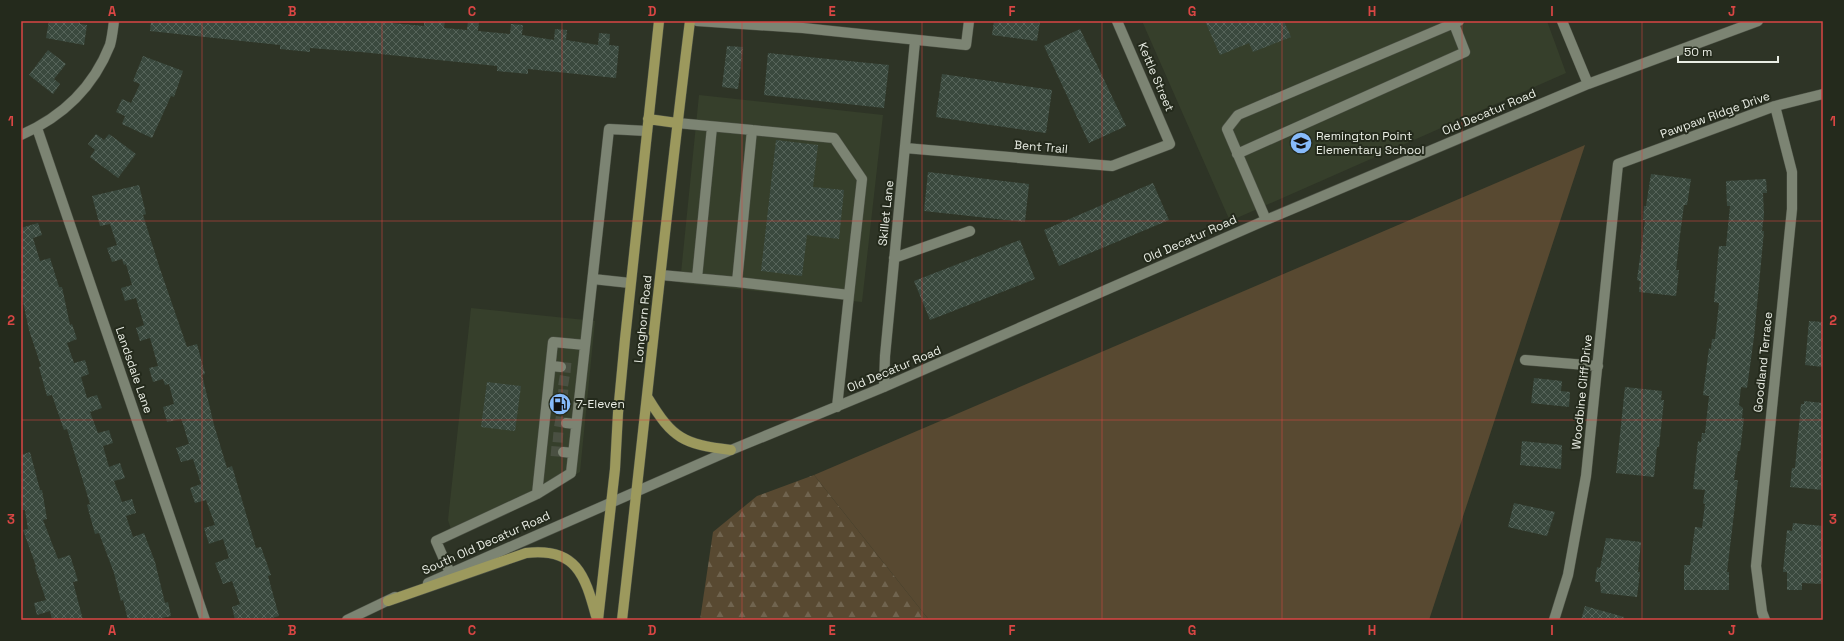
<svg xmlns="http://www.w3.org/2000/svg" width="1844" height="641" font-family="'Space Grotesk',sans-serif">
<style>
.built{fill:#363f2b}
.green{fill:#584931}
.forest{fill:url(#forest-firs)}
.building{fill:url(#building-cross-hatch)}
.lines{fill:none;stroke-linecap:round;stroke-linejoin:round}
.minor-tunnel{stroke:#4a5042;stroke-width:10;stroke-dasharray:10 5;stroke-linecap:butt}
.minor-casing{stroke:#4d5246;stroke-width:11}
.major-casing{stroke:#4d5246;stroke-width:11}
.minor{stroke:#7c8473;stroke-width:10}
.major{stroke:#9c995d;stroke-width:10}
.grid{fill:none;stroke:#d94644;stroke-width:1;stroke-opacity:0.55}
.labels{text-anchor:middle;stroke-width:4;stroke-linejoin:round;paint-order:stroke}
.street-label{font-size:12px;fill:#e9ede4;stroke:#242a1c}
.poi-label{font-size:12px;fill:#e9ede4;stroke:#242a1c;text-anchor:start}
.neatline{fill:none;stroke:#d94644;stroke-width:1.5}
.grid-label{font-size:13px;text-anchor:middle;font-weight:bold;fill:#d94644}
</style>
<defs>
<pattern id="forest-firs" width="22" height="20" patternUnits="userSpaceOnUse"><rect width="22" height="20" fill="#584931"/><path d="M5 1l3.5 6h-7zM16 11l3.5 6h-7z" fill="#70644f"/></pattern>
<pattern id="building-cross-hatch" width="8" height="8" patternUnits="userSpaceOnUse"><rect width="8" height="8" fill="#3a493e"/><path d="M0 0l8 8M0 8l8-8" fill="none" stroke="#56645a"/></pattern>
</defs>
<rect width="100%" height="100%" fill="#2e3426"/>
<path class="built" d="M1142 21H1547L1566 73 1230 221Z
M699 95 883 115 862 302 680 283Z
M471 308 595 321 580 472 454 539 448 520Z"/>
<path class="green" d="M1585 145 1429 620H929L814 475Z"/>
<path class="forest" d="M814 475 929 620H700L713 532 757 496Z"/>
<path class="building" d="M49 21H80V24L87 25 84 45 46 38Z
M151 21 381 22V21H392V23L424 26V21H445L444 28 467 30 468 21H479L478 31 510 34 511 24 523 25 522 35 554 40 555 29 567 30 566 40 598 45 599 33 610 34 609 45 619 46 616 78 528 69V74L497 71V66L361 52 310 48V52L280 49V45L150 31Z
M994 21H1040L1037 41 992 35Z
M1205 21H1284L1291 37 1253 52 1249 43 1220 55Z
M1080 29 1126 126 1089 143 1044 46Z
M727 46 743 47 738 89 722 87Z
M48 50 66 64 54 79 60 84 53 94 29 75Z
M768 53 889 65 884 108 764 95Z
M143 56 183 71 174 97 171 96 152 138 122 124 125 116 116 112 122 99 131 103 140 84 133 81Z
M942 74 1052 90 1046 133 936 117Z
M96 134 104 140 109 134 136 154 118 178 90 157 95 150 88 144Z
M776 140 818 145 813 187 844 190 839 239 807 235 802 276 761 271Z
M928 172 1029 184 1025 222 924 211Z
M1651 174 1691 179 1687 205H1684L1680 235 1676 270H1679L1676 296 1639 292 1640 281 1637 280 1645 220H1643L1644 206H1646Z
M1766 179 1767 193H1763L1764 215 1762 231H1764L1754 337 1747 388 1741 387 1739 405 1743 408 1742 418H1744L1740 451H1738L1734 480H1738L1727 572H1729V590H1684V565H1690L1695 527 1702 528 1705 504 1703 503 1705 490 1693 489 1698 441 1701 442 1702 433H1705L1709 396 1703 395 1709 348 1711 349 1712 339H1715L1719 303 1714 302 1719 246H1726L1730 206H1727L1726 181Z
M1153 183 1169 220 1059 266 1044 230Z
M139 185 146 214 143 215 159 266 187 347 197 344 205 374 202 375 214 425 227 468 232 466 256 548 261 547 271 575 268 576 279 616 265 620H235L232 607 240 604 232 581 223 584 215 563 229 558 223 539 209 544 204 528 215 525 206 500 195 503 190 488 201 484 193 459 181 462 176 448 189 444 183 424 181 419 167 422 163 407 174 404 169 384 165 385 163 379 153 382 149 368 158 366 150 338 140 341 136 328 144 325 136 298 125 301 121 288 132 285 126 264 124 265 122 259 112 262 107 248 117 245 110 224 100 226 92 196Z
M38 223 42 235 33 238 40 261 50 258 59 287H62L70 325 72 324 77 339 67 343 74 363 85 360 89 374 81 377 87 398 97 395 102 408 90 412 98 433 109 430 113 443 103 446 109 467 120 463 125 478 114 481 122 502 132 499 136 513 126 516 133 537 144 533 155 562 165 603 168 602 171 616 162 618 163 620H128L123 600 121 601 114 573 99 533 95 534 87 505 90 504 67 429 64 430 52 395 47 396 39 367 41 366 29 330 21 292V228Z
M1020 240 1035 279 930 320 914 281Z
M1809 321 1823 322V367L1805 365Z
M1534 378 1562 381 1561 391 1570 392 1569 407 1531 403Z
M487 382 521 386 515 431 481 427Z
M1625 387 1662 391 1661 400H1664L1659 447H1657L1654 477 1616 473Z
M1804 401 1823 403V490L1790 487 1792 468H1795L1801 404H1804Z
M1522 441 1562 445 1561 469 1520 465Z
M30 452 40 490H42L47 519 43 520 58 559 70 555 78 581 73 582 83 620H52L50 611 37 615 34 603 46 600 35 567 36 566 23 530 28 529 25 510H21V455Z
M1514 503 1555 512 1547 536 1508 527Z
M1793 523 1823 526V584L1802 583V590H1787V572H1783L1787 530 1792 531Z
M1606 538 1641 542 1638 572H1640L1637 597 1601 593 1600 582H1595L1597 567 1600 568Z
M1585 606 1624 617V620H1581Z"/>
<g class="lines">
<path class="minor-tunnel" d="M561 367 572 368
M559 380 571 382
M558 394 570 395
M556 408 568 409
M555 421 566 423
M553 437 565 438
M551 451 563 452"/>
<g class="minor-casing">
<path id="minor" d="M697 21 803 28 966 45 969 21
M1562 21 1588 84
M37 128 205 620
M752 130 834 138 862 179 849 295
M21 135C62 117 93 88 110 45 112 38 113 29 114 21
M905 148 1112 166 1170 144 1117 21
M1237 154 1465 52 1454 24
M1266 220 1227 129 1238 115 1459 21
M894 258 970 231
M661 275 737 282 752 130 677 123
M697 278 712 127
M593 279 630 283
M737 282 849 295 837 407
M1525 360 1598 366
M551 366 561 367
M884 387 885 356 915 41
M566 423 576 424
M563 452 573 453
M537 494 553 342 585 345
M450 573 436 541 537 494 571 473 609 129 647 131
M428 583 731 450 884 387 1266 220 1588 84 1758 21
M347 620 395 597
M1554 620 1568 575 1586 476 1618 164 1775 106 1823 94
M1765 620 1762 612 1756 566 1792 209V172L1775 106"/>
</g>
<g class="major-casing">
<path id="major" d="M648 119 677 123
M648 398C673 439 683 444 731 450
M388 601 526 553C576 547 585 575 596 616
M598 620 615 469 618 413 625 339 659 21
M622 620C645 420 665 220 690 21"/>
</g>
<use href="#minor" class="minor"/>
<use href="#major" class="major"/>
</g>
<path class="grid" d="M202 21V620M382 21V620M562 21V620M742 21V620M922 21V620M1102 21V620M1282 21V620M1462 21V620M1642 21V620M21 221H1823M21 420H1823"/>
<defs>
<g id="school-disc" transform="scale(1.15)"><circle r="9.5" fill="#87bbfb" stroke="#242a1c"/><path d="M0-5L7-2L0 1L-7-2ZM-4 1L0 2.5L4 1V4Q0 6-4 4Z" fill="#111"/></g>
<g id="fuel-disc" transform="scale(1.15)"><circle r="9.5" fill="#87bbfb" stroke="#242a1c"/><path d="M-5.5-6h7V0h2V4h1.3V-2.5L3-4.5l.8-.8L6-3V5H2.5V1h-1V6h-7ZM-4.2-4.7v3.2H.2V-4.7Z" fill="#111"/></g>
</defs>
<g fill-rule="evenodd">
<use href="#school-disc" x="1301" y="143"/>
<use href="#fuel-disc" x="560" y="404"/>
</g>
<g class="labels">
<g class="street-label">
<text transform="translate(1156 77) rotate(67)" y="4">Kettle Street</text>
<text transform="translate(1489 112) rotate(-23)" y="4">Old Decatur Road</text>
<text transform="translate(1715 115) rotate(-20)" y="4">Pawpaw Ridge Drive</text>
<text transform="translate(1041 147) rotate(5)" y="4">Bent Trail</text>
<text transform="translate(886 213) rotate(-84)" y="4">Skillet Lane</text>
<text transform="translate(1190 239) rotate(-24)" y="4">Old Decatur Road</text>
<text transform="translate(643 319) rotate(-84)" y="4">Longhorn Road</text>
<text transform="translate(1763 362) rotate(-84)" y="4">Goodland Terrace</text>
<text transform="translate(894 369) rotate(-23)" y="4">Old Decatur Road</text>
<text transform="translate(134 370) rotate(71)" y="4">Landsdale Lane</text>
<text transform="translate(1582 392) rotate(-84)" y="4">Woodbine Cliff Drive</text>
<text transform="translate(486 543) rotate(-24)" y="4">South Old Decatur Road</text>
</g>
<g class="poi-label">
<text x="1316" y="140">Remington Point<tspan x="1316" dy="14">Elementary School</tspan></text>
<text x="576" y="408">7-Eleven</text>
</g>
</g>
<rect width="1844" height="641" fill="none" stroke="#242a1c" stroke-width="44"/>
<path d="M1678 56v6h100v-6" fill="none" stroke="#e9ede4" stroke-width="2"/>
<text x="1684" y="56" font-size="12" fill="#e9ede4" stroke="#242a1c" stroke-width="3" paint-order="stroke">50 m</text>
<rect x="22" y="22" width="1800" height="597" class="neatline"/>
<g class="grid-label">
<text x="112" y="16">A</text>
<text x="292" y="16">B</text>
<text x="472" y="16">C</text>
<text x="652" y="16">D</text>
<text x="832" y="16">E</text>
<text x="1012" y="16">F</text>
<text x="1192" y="16">G</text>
<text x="1372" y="16">H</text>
<text x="1552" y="16">I</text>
<text x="1732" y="16">J</text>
<text x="11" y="126">1</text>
<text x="1833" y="126">1</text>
<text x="11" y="325">2</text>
<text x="1833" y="325">2</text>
<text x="11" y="524">3</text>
<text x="1833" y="524">3</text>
<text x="112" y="635">A</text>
<text x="292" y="635">B</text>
<text x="472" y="635">C</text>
<text x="652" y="635">D</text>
<text x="832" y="635">E</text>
<text x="1012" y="635">F</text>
<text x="1192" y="635">G</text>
<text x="1372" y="635">H</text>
<text x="1552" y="635">I</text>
<text x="1732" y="635">J</text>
</g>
</svg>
